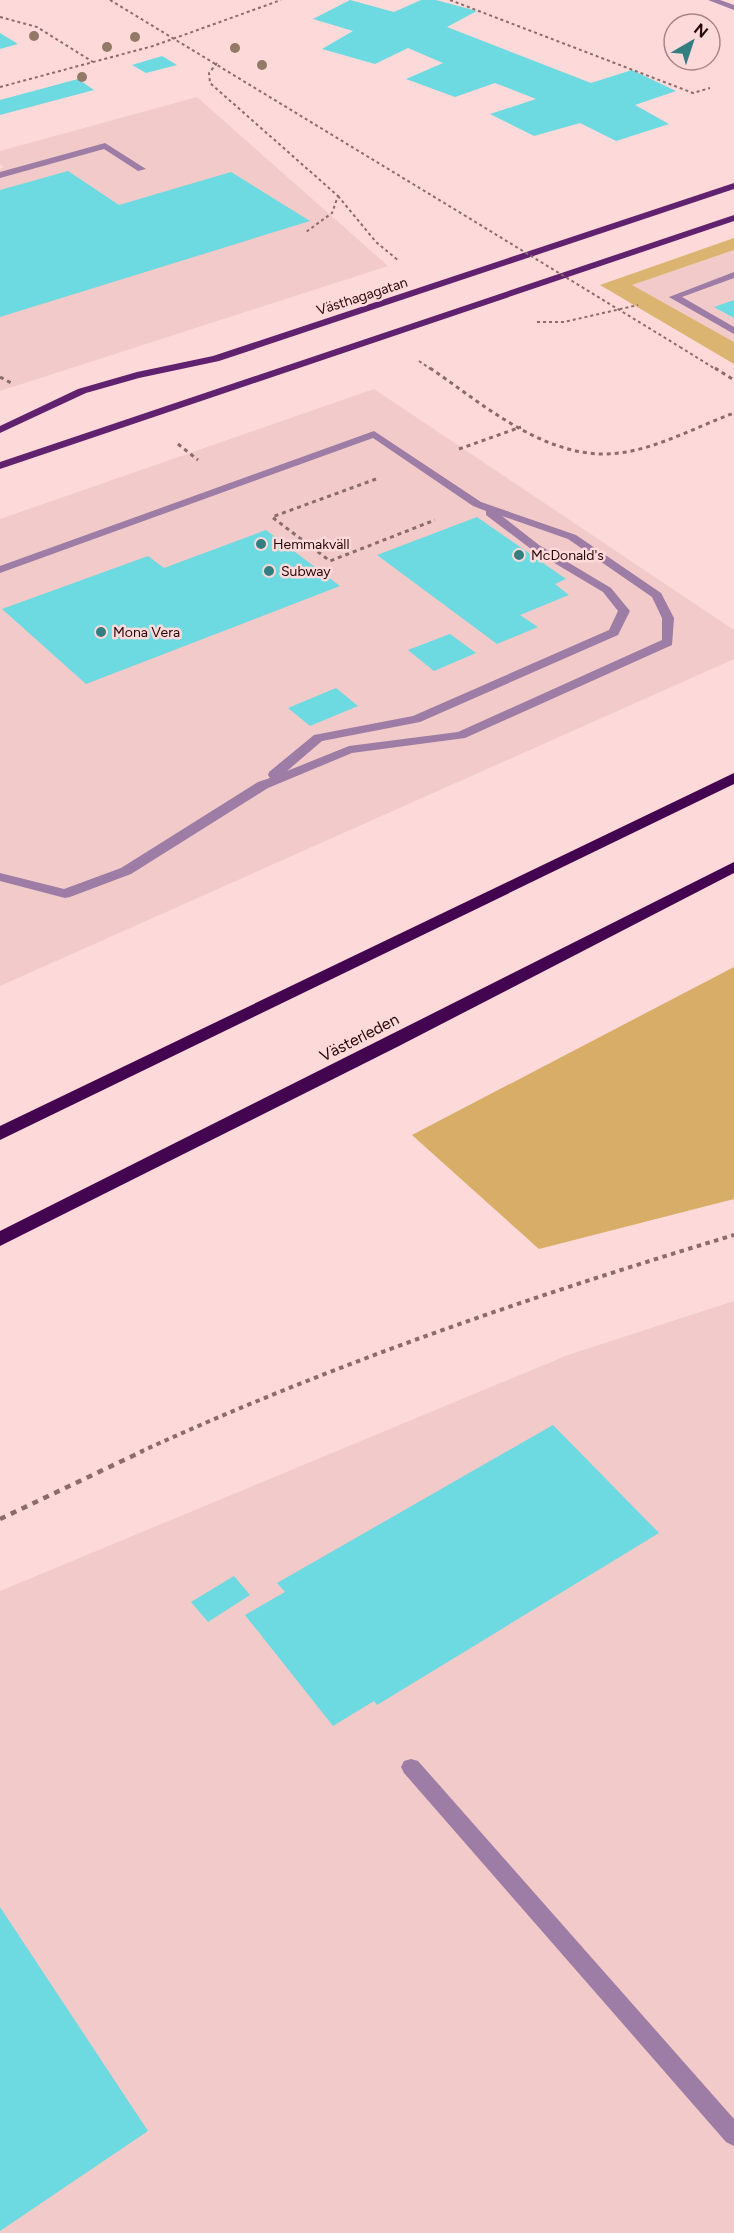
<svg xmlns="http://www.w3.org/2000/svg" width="734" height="2233" font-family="Figtree,sans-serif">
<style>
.built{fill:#f2cac9}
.green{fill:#dcb471}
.forest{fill:#d7ad67}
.building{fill:#6cdae0}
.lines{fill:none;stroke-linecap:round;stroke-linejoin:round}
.path-far3{stroke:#8c6b6c;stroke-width:2;stroke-dasharray:3 3;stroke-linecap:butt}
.path-far2{stroke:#8c6b6c;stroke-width:3;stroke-dasharray:4 4;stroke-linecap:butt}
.path-far1{stroke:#8c6b6c;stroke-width:4;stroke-dasharray:4.5 4.5;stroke-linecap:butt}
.path{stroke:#8c6b6c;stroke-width:4.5;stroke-dasharray:6 6;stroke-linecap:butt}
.minor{fill:#9d7ca6;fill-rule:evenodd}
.major{fill:#60216e;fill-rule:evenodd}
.highway{fill:#430550;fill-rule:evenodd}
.path-bridge{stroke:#8c6b6c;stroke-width:2;stroke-dasharray:3 3;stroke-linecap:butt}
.tree{fill:#937967}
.poi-dot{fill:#347d80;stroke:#fed9d9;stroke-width:2}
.labels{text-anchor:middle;stroke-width:5;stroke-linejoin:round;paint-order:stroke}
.far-street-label{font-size:14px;fill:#26080a;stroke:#fed9d9}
.far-poi-label{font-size:14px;fill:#26080a;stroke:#fed9d9;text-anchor:start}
.street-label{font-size:16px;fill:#26080a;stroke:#fed9d9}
</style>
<rect width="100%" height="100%" fill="#fed9d9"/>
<path class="built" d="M197 97 388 266 0 391V169L4 167 0 164V151Z
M734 250V342L631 285Z
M374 389 734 630V659L0 986V519Z
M734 1301V2233H0V1591L568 1355Z"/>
<path class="green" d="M734 238V250L632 285 734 342V364L600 285Z"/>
<path class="forest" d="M734 967V1199L539 1249 412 1135Z"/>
<path class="building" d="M350 0 394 12 421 0H436L477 11 447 27 591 83 632 70 676 91 635 105 669 124 616 141 580 123 534 136 490 114 536 99 495 83 455 97 406 79 443 63 408 48 375 64 322 49 353 31 313 19Z
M0 33 18 44 0 49Z
M162 56 177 65 146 73 132 65Z
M78 79 94 90 0 115V100Z
M68 171 119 205 231 172 310 221 0 317V190Z
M734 300V318L714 307Z
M477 517 566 579 555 584 569 595 520 615 538 627 497 644 377 555Z
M266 530 340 586 86 684 2 609 148 556 164 568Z
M450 634 476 653 434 671 408 650Z
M336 688 358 706 310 726 288 708Z
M553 1425 659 1533 377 1705 374 1701 333 1726 245 1615 285 1592 277 1583Z
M234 1576 250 1595 208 1622 191 1602Z
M0 1907 148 2131 0 2231Z"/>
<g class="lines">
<path class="path-far3" d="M110 0 464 215
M450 0 693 93 710 88
M0 17 37 27 93 62
M217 63 209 73 210 83 338 196 332 213 306 232
M0 87 153 46 281 0
M338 196 376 242 399 261
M537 322H564L638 305
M680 347 717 370
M419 361 432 370"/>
<path class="path-far2" d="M430 368C480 402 539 454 604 454 648 454 693 428 734 413
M715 368 734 380
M0 377 13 384
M178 444 198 460
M459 449 521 427
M376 479 272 517 330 561 435 520"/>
<path class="path-far1" d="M140 1452C332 1364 532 1296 734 1235"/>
<path class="path" d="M0 1519 143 1451"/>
<path class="minor" d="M708 0H720L734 5V10Z
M105 143 146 169 138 171 104 149 0 178V172Z
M734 272V278L682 297 734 327V334L669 297Z
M374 431 481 502 576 535 661 593 674 618 672 645 465 738 352 753 268 788 131 874 70 897 65 898 0 881V873L64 889 121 868 258 782 270 778 268 775 269 772 314 735 413 716 609 630 618 611 603 592 531 549 486 515V511L473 506 373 438 0 573V566ZM502 516 568 539 652 597 662 618V640L458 732 349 746 287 771 322 741 420 722 618 635 630 611 611 588 539 545Z
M411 1759 418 1761 734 2119V2146L726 2142 404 1773 401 1767 404 1761Z"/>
<path class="major" d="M734 183V189L219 361 139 378 86 393 0 433V426L78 389 137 372 213 356Z
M734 215V221L0 469V462Z"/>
<path class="highway" d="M734 773V784L0 1140V1126Z
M734 862V873L399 1046 0 1246V1231Z"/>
<path class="path-bridge" d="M464 215 680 347"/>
</g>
<g class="tree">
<circle cx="34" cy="36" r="5"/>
<circle cx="135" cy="37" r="5"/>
<circle cx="107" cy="47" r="5"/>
<circle cx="235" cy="48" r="5"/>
<circle cx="262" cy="65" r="5"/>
<circle cx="82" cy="77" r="5"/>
</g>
<g class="poi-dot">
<circle cx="261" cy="544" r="6"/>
<circle cx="519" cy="555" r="6"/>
<circle cx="269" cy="571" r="6"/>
<circle cx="101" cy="632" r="6"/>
</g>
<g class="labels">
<g class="far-street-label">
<text transform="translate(362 296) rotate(-18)" y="5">Västhagagatan</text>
</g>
<g class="far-poi-label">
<text x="273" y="549">Hemmakväll</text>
<text x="531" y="560">McDonald's</text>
<text x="281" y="576">Subway</text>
<text x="113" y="637">Mona Vera</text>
</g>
<g class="street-label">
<text transform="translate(359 1037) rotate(-27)" y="6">Västerleden</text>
</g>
</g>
<g transform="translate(692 42) rotate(39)"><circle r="28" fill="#fed9d9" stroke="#a88586" stroke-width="1.5"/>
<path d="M0-4.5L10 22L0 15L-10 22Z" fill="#347d80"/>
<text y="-9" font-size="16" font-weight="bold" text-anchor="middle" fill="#26080a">N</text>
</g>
</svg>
